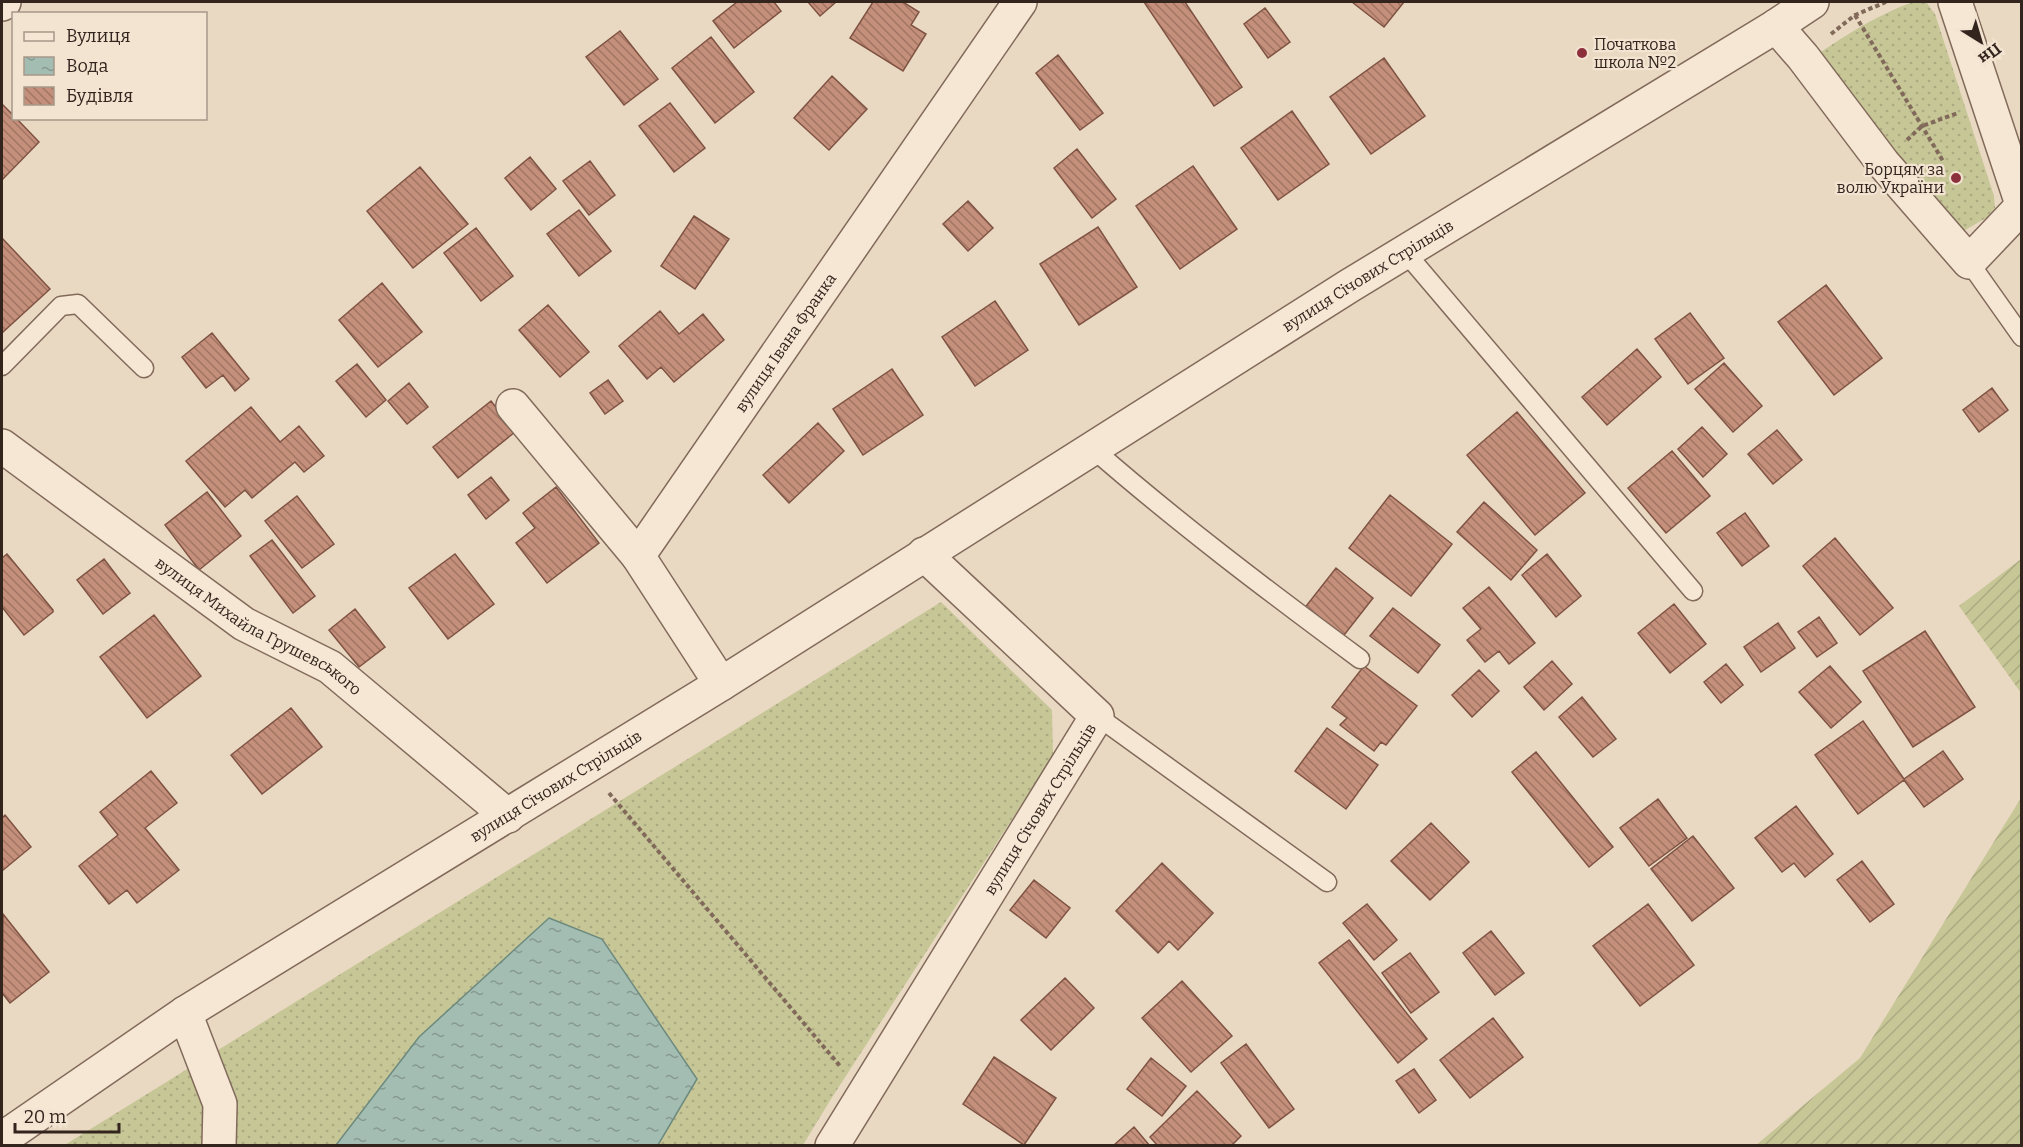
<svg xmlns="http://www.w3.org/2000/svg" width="2023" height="1147" font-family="Bitter,serif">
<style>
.grass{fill:url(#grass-dots)}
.garden{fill:url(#garden-furrows)}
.water{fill:url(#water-ripples);stroke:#6c8a7e;stroke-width:1.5}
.building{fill:url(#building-back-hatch);stroke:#7f5343;stroke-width:1.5}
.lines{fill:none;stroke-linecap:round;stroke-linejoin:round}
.service-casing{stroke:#826a5b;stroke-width:21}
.minor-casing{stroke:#826a5b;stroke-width:36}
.tertiary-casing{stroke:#826a5b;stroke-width:36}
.path{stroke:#826a5b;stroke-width:4;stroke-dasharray:4.5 3;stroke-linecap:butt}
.service{stroke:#f5e7d4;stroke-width:18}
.minor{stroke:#f5e7d4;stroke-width:33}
.tertiary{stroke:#f5e7d4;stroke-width:33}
.poi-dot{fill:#8c303d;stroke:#f2e4d1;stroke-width:2}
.labels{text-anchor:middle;stroke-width:4.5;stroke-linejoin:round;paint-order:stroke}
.poi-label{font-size:16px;fill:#33251e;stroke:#f2e4d1;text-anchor:start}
.street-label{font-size:16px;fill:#33251e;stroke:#f2e4d1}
</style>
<defs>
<pattern id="grass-dots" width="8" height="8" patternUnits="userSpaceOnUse" patternTransform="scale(1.5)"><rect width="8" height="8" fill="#c7c697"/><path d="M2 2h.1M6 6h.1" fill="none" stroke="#abaa82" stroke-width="1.8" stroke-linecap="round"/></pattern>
<pattern id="garden-furrows" width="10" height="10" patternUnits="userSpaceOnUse" patternTransform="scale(1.5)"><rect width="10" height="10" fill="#c7c697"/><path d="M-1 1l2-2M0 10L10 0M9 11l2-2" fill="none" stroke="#abaa82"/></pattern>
<pattern id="water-ripples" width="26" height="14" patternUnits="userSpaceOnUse" patternTransform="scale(1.5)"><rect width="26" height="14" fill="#a4bdb2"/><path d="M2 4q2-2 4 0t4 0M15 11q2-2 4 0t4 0" fill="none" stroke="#869990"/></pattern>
<pattern id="building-back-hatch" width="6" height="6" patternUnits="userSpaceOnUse" patternTransform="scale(1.5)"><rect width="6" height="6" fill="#c5907b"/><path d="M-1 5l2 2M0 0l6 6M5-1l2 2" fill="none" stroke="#a17564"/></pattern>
</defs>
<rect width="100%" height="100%" fill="#ead9c2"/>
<path class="grass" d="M1913 2H1926L1935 14 1994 196 1995 208 1986 218 1958 234 1818 54C1847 34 1879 14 1913 2Z
M941 602 1052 710 1053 756 831 1099 803 1145 63 1146Z"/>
<path class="garden" d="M2021 559V693L1959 606Z
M2021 798V1145H1756L1860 1058Z"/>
<path class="water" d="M549 918 602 939 697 1079 658 1145H336L419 1037Z"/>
<path class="building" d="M737 2H774L781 11 734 48 713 21Z
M808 2H836L820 16Z
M873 2H903L919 12 911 25 926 34 903 71 850 38Z
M1144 2H1185L1242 87 1214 106Z
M1352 2H1404L1384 27Z
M1265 8 1290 42 1268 58 1244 24Z
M620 31 658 79 624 105 586 57Z
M711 37 754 92 715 123 672 68Z
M1058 55 1103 113 1080 130 1036 73Z
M1384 58 1425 116 1371 154 1330 97Z
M832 76 867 109 829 150 794 118Z
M670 103 705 148 674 172 639 126Z
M2 104 14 116V118H16L39 142 2 180Z
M1292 111 1329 164 1278 200 1241 148Z
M1077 149 1116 199 1092 218 1054 168Z
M530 157 556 189 531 210 505 178Z
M590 161 615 195 589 215 563 181Z
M1193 166 1237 229 1180 269 1136 206Z
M420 167 468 224 413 268 367 211Z
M968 201 993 228 968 251 943 224Z
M579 210 611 251 579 276 547 234Z
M694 216 729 239 695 289 661 266Z
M1098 227 1137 287 1079 325 1040 264Z
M476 228 513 276 481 301 444 253Z
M2 238 50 289 3 332 2 330Z
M382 283 422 332 378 367 339 320Z
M1826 285 1882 358 1834 395 1778 322Z
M995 301 1028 350 975 386 942 337Z
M548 305 589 352 560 377 519 330Z
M660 311 679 334 703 314 724 340 674 382 661 367 647 379 619 346Z
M1690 313 1724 358 1688 384 1655 339Z
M212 333 249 379 235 391 223 375 206 388 182 357Z
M1637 349 1661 377 1607 425 1582 397Z
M1724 363 1762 406 1733 432 1695 389Z
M357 364 386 400 366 417 336 381Z
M892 369 923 415 863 455 833 409Z
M608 380 623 401 605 414 590 393Z
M409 383 428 407 407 424 388 401Z
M1992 388 2008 410 1979 432 1963 410Z
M491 401 515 432 458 478 433 447Z
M251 407 280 442 299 426 324 456 304 472 295 462 252 498 245 490 225 507 186 461Z
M1517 412 1585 493 1535 535 1467 455Z
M818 423 844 451 789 503 763 475Z
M1702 427 1727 454 1703 477 1678 449Z
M1777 430 1802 460 1773 484 1748 454Z
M1672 451 1710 496 1666 533 1628 488Z
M491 477 509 500 486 519 468 495Z
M556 487 599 543 547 583 516 543 535 528 523 513Z
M207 492 241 536 199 570 165 525Z
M1390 495 1452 544 1411 596 1349 548Z
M297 496 334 544 302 568 265 521Z
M1484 502 1537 550 1511 580 1457 532Z
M1745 513 1769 546 1742 566 1717 533Z
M1835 538 1893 608 1860 635 1803 566Z
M272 540 315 596 293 613 250 556Z
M7 554 53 610V612L24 635 2 607V558Z
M455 554 494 604 448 639 409 588Z
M1547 554 1581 596 1556 617 1522 575Z
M104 559 130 593 103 614 77 580Z
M1336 568 1373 598 1341 639 1303 610Z
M1489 587 1535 643 1509 664 1499 651 1485 662 1467 640 1481 629 1463 608Z
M1674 604 1706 644 1670 673 1638 633Z
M1393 608 1440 645 1418 673 1370 636Z
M355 609 385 647 359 667 329 630Z
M154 615 201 676 147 718 100 657Z
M1819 617 1837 643 1817 657 1798 632Z
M1778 623 1795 648 1761 672 1744 647Z
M1925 631 1975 707 1913 747 1863 671Z
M1552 661 1572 684 1544 710 1524 687Z
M1726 664 1743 685 1721 703 1704 682Z
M1364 666 1417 706 1386 745 1381 742 1374 751 1340 725 1347 718 1332 707Z
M1830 666 1861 702 1831 728 1799 692Z
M1479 670 1499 691 1472 717 1452 695Z
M1582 697 1616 739 1593 757 1559 717Z
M291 708 322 747 262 794 231 755Z
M1863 721 1904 779 1943 751 1963 779 1924 807 1904 780 1858 814 1815 755Z
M1327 728 1378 765 1346 809 1295 771Z
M1536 752 1613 847 1589 867 1512 772Z
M151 771 177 803 145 828 179 870 137 903 127 890 109 904 79 866 118 835 100 812Z
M1658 799 1687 838 1649 866 1620 828Z
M1796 806 1833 854 1805 877 1794 863 1782 872 1755 838Z
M5 815 31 847 2 871V818Z
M1431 823 1469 862 1430 900 1391 861Z
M1693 836 1734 888 1692 921 1651 869Z
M1862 861 1894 904 1870 922 1837 880Z
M1162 863 1213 913 1178 950 1169 941 1158 953 1116 911Z
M1034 880 1070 908 1046 938 1010 910Z
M1367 904 1397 940 1374 960 1343 923Z
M1648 904 1694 965 1640 1006 1593 946Z
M3 914 49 972 10 1003 2 993Z
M1491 931 1524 973 1495 995 1463 953Z
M1349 940 1427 1039 1398 1063 1319 963Z
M1410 953 1439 992 1411 1013 1382 973Z
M1065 978 1094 1008 1051 1050 1021 1020Z
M1182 981 1232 1036 1191 1072 1142 1018Z
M1493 1018 1523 1057 1470 1098 1440 1060Z
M1246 1044 1294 1109 1269 1128 1221 1063Z
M994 1057 1056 1098 1024 1145 963 1104Z
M1151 1058 1186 1086 1162 1116 1127 1089Z
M1414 1069 1436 1100 1419 1113 1396 1081Z
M1197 1091 1241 1136 1231 1146H1158L1150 1137Z
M1134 1127 1150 1146H1113Z"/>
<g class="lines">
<g class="service-casing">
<path id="service" d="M1405 252 1693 591
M1969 262 2022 337
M2 366 61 306 78 304 144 368
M1092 448C1178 523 1268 591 1360 659
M1097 716 1327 882"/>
</g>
<g class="minor-casing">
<g id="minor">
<path d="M1955 2 2022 204"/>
<path d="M2 4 4 2"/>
<path d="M1776 26 1803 57 1883 163 1969 262 2022 206"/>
<path d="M513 406 638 556"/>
<path id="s1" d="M2 446 244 624 330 667 508 816"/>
<path id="s2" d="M721 684 638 556 1020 2"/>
<path d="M185 1013 220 1104 219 1146"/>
<path id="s3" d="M832 1146 1097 716 924 554"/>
</g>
</g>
<g class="tertiary-casing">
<g id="tertiary">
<path id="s4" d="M2 1139 185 1013 721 684 1349 286 1776 26 1812 2"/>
</g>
</g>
<path class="path" d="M1855 15 1943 161
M1831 34 1855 15 1886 2
M1907 140 1922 126 1958 113
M609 793 840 1066"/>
<use href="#service" class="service"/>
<use href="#minor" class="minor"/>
<use href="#tertiary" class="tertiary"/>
</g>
<g class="poi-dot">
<circle cx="1582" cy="53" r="6"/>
<circle cx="1956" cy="178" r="6"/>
</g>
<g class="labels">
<g class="poi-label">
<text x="1594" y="50">Початкова<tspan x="1594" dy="18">школа №2</tspan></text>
<text x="1944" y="175" text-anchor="end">Борцям за<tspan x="1944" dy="18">волю України</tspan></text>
</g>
<g class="street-label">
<text dy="6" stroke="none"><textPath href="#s4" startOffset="1616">вулиця Січових Стрільців</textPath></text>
<text dy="6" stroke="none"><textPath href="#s2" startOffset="412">вулиця Івана Франка</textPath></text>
<text dy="6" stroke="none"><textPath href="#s1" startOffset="314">вулиця Михайла Грушевського</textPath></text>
<text dy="6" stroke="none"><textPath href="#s4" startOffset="657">вулиця Січових Стрільців</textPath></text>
<text dy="6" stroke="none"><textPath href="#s3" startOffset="396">вулиця Січових Стрільців</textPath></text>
</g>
</g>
<rect width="2023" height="1147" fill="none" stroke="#33251e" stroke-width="6"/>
<rect x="12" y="12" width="195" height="108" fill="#f2e4d1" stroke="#a69889" stroke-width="1.5"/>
<rect x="24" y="32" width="30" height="9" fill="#f5e7d4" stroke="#a69889" stroke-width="1.5"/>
<text x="66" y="42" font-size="18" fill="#33251e">Вулиця</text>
<rect x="24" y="57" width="30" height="18" fill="url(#water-ripples)" stroke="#a69889" stroke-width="1.5"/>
<text x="66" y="72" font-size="18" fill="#33251e">Вода</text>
<rect x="24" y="87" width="30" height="18" fill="url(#building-back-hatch)" stroke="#a69889" stroke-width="1.5"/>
<text x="66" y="102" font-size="18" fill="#33251e">Будівля</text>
<g transform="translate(1981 42) rotate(143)" stroke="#f2e4d1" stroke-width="4.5" paint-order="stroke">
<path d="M0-4.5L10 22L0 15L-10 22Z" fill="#33251e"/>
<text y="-9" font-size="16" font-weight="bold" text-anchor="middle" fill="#33251e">Пн</text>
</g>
<path d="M15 1123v9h104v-9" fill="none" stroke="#33251e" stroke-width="3"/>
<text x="24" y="1123" font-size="18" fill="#33251e" stroke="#f2e4d1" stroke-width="4.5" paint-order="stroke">20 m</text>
</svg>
